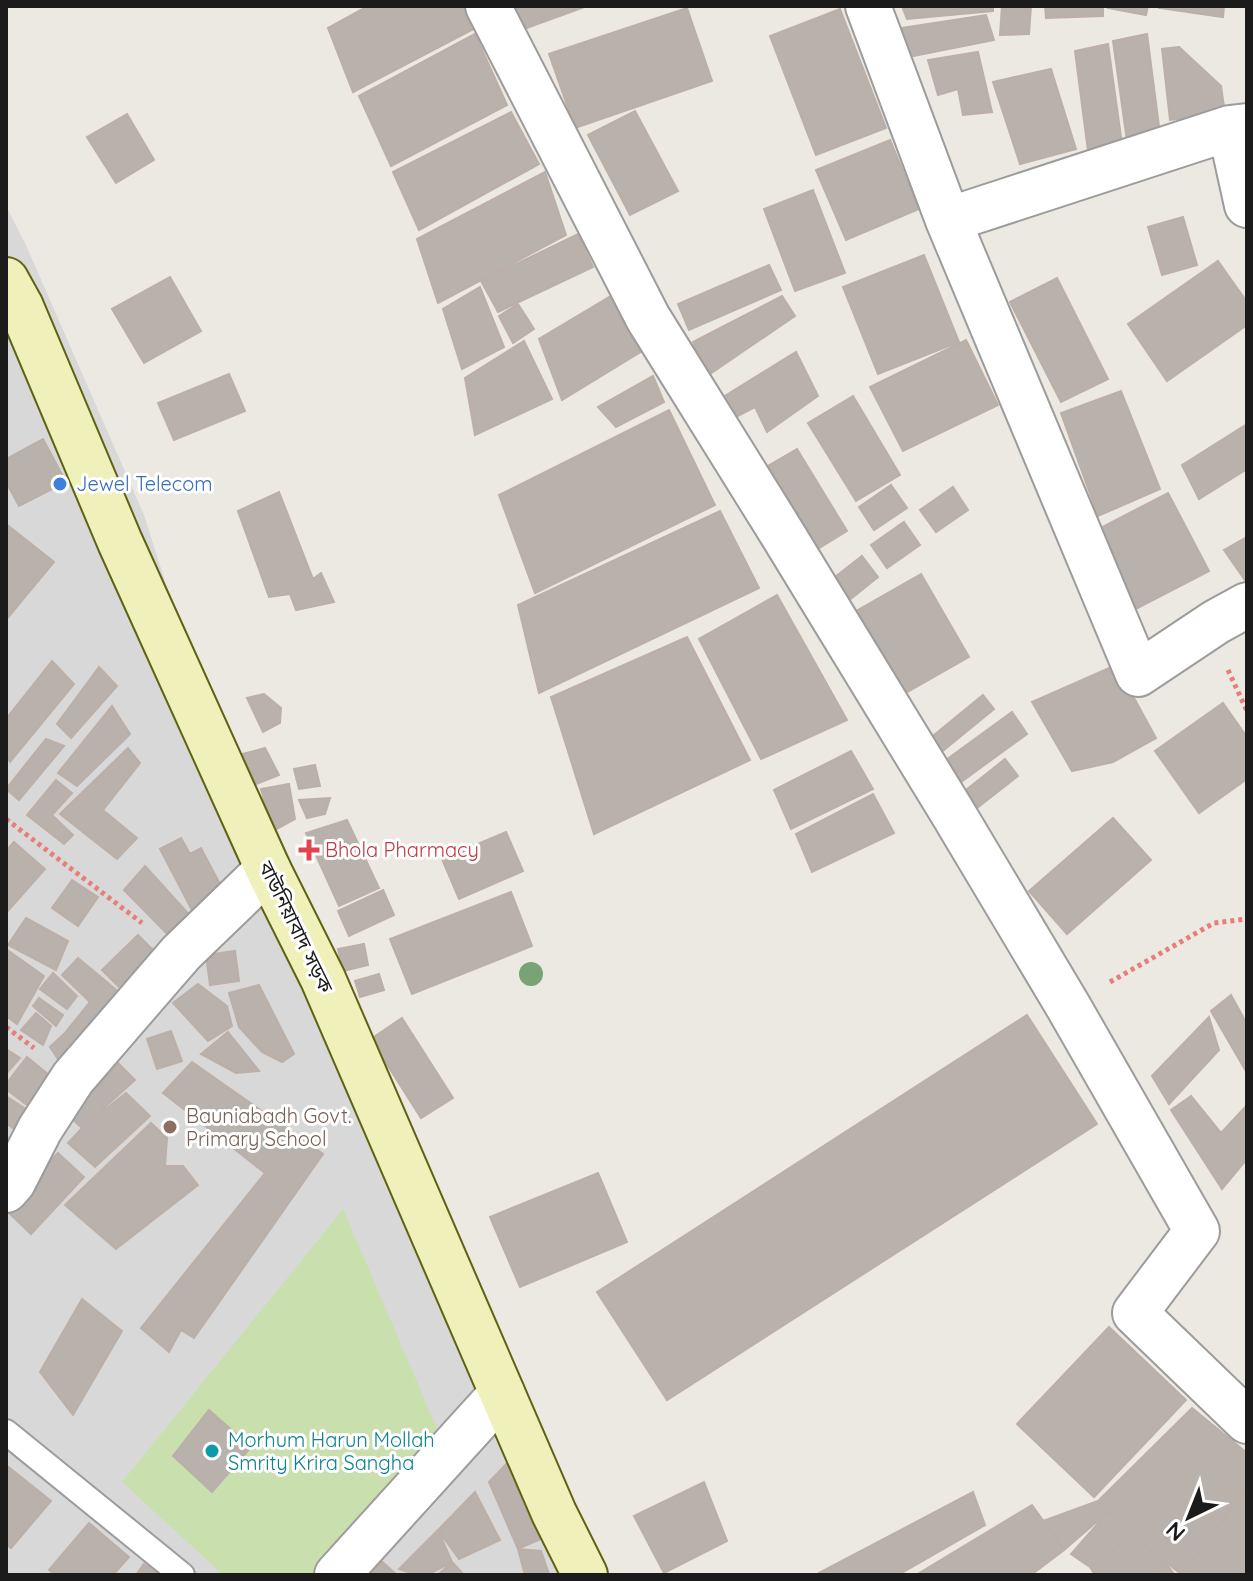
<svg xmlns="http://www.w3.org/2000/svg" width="1253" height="1581" font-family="Quicksand,'Noto Sans Bengali',sans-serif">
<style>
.residential{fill:#d9d8d9}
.grass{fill:#c9e0ae}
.building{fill:#b8b1ac;stroke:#bbafa7;stroke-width:2}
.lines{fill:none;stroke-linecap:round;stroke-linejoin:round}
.lane-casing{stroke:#9c9c9c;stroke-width:28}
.street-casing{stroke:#9c9c9c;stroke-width:48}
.secondary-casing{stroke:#5e6312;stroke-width:48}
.path{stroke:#e77e78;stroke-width:5;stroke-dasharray:4 4;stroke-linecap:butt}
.lane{stroke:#fff;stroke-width:24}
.street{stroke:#fff;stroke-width:44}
.secondary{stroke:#f0f0bb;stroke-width:44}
.tree{fill:#77a375}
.shop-dot{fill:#3f7fe0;stroke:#fff;stroke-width:3}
.health-dot{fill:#e0444e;stroke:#fff;stroke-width:3}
.education-dot{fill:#8d6e63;stroke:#fff;stroke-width:3}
.culture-dot{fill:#0f9aa8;stroke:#fff;stroke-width:3}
.labels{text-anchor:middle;stroke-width:6;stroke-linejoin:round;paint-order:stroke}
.shop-label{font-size:20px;fill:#366cbe;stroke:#fff;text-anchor:start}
.health-label{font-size:20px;fill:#be3a42;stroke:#fff;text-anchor:start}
.street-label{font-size:20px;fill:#1b1b1b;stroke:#fff}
.education-label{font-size:20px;fill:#785e54;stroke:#fff;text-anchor:start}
.culture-label{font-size:20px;fill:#0d838f;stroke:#fff;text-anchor:start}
</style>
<rect width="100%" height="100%" fill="#ece8e2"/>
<path class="residential" d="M6 206 25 243 144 515 231 789 568 1575H6Z"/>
<path class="grass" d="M343 1209 447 1452 325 1575H223L122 1482Z"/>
<path class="building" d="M368 6H470L481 25 353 92 328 28Z
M514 6H587L524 29Z
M902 6H993V11L907 19Z
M1002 6H1031L1029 34 1000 35Z
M1045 6H1103V16L1046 18Z
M1108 6H1148L1146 15 1108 8Z
M1159 6H1224L1223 17 1159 8Z
M687 8 712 81 575 128 549 54Z
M840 9 886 128 816 155 770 36Z
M986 15 994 40 908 57 901 28Z
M475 34 507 105 391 166 359 96Z
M1147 34 1160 134 1127 141 1113 41Z
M1108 44 1122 144 1088 151 1075 51Z
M1179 47 1221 86 1225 114 1170 120 1162 49Z
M978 52 992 112 963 115 958 89 938 95 928 60Z
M1051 69 1076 149 1020 164 993 82Z
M635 111 678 191 630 215 588 135Z
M511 112 539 164 419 230 393 172Z
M127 114 154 160 116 183 87 137Z
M890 140 919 209 846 240 816 170Z
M545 172 566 235 438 303 417 239Z
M813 190 845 273 795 291 764 209Z
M1183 217 1197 265 1162 275 1148 227Z
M578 234 593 267 498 312 481 281Z
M924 255 959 342 878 374 843 287Z
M1218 261 1247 302V325L1167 381 1128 324Z
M769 265 781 290 689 330 678 304Z
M170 277 201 331 144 363 112 309Z
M1057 278 1108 379 1061 402 1010 302Z
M480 287 504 347 462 369 443 309Z
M616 293 642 351 562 400 539 339Z
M782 296 795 316 707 376 693 342Z
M518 304 534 329 513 343 499 316Z
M966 340 998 405 903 451 870 387Z
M524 341 552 399 475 435 465 378Z
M796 352 818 396 767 432 755 407 734 418 723 397Z
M229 374 245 411 174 440 158 403Z
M653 376 664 402 616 427 598 407Z
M1121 391 1160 489 1098 516 1061 413Z
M853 396 900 475 856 501 808 423Z
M669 410 715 505 535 593 499 495Z
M1247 424V469L1199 499 1182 465Z
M43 439 66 482 19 506 6 482V459Z
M797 449 847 531 806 556 756 473Z
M891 485 907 508 874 530 859 507Z
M953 487 968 510 936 532 920 510Z
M279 492 313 579 321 573 334 602 296 610 290 594 269 597 238 511Z
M1168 493 1209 571 1132 611 1091 533Z
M720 511 759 588 539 693 518 605Z
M904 522 920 545 887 568 871 545Z
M6 524 54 562 6 620Z
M1247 537V583L1224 550Z
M862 556 878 577 838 609 821 588Z
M921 574 969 657 890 702 842 619Z
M777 595 847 720 761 759 699 639Z
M687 637 750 760 594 834 551 697Z
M52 661 74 684 10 762 6 757V719Z
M1116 665 1156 738 1113 762 1072 771 1032 702Z
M99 667 117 686 71 738 57 724Z
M264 694 281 708 280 723 263 732 247 698Z
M983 695 994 709 928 763 917 749Z
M1223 703 1247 737V779L1199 813 1155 751Z
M112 706 130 734 77 786 58 773Z
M1012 712 1027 734 950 790 935 768Z
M46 739 64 746 19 800 6 789Z
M128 748 140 763 103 810 137 838 117 859 60 814Z
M265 748 279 775 254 785 239 755Z
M851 751 873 789 791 829 774 790Z
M1005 759 1018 776 964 818 951 802Z
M315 765 320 786 299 789 294 769Z
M56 780 72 793 52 815 73 835 64 844 27 815Z
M289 784 295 819 273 831 261 789Z
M873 794 894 833 812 872 796 834Z
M330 798 325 814 307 818 299 800Z
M1113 818 1151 860 1067 934 1029 891Z
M347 820 379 888 339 906 306 833Z
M506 832 523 871 459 899 442 859Z
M181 838 190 854 201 848 229 901 196 918 160 849Z
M14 842 45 869 6 913V851Z
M145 866 194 920 172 939 124 890Z
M72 880 98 897 78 926 52 908Z
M383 890 394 915 349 936 338 911Z
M511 892 532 946 412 994 390 939Z
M26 918 68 941 56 970 8 945Z
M138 935 156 953 133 1001 102 970Z
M364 944 368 965 343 971 338 949Z
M6 949 44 976 17 1024 6 1016Z
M235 951 239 981 210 985 206 955Z
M78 958 127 999 81 1063 58 1059 50 1047 65 1033 90 1002 62 975Z
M53 973 77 996 67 1009 40 989Z
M379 974 384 990 360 997 355 981Z
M198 984 227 1006 232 1026 208 1041 173 1003Z
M259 985 294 1054 282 1062 262 1052 239 1027 229 993Z
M1231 995 1247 1024V1073L1211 1011Z
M39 998 63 1015 56 1026 33 1006Z
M36 1013 51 1026 43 1045 21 1030Z
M1027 1015 1097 1124 667 1400 597 1292Z
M1209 1017 1219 1050 1169 1104 1152 1076Z
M402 1018 453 1098 421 1118 371 1039Z
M171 1031 182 1061 157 1069 147 1039Z
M228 1032 259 1071 236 1073 201 1054Z
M6 1049 20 1058 6 1074Z
M27 1057 60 1084 40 1115 6 1089V1084Z
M115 1060 135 1080 82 1128 63 1111Z
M192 1062 323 1154 194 1338 181 1330 169 1352 141 1328 265 1173 163 1093Z
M126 1093 150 1116 95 1167 68 1143 82 1128Z
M6 1096 38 1117 22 1135 6 1123Z
M1191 1096 1221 1133 1247 1105V1159L1222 1189 1171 1110Z
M151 1123 167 1138 165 1166H183L198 1185 116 1249 65 1205Z
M58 1153 84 1177 31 1234 6 1210V1208Z
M598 1173 627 1242 520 1287 490 1217Z
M82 1299 122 1331 73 1415 40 1372Z
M1109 1327 1186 1400 1094 1497 1017 1424Z
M1192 1408 1247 1453V1487L1182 1575 1134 1536 1108 1512 1098 1501Z
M209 1410 251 1447 212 1492 173 1456Z
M509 1461 543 1538 518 1549 489 1482Z
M6 1465 51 1501 11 1548 6 1544Z
M704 1482 727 1541 664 1573 634 1516Z
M1247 1487V1575H1182Z
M475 1492 500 1540 459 1559 438 1530Z
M973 1492 985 1525 898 1575H820L819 1573Z
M1098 1501 1108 1512 1064 1550 1043 1521Z
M1032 1505 1064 1550 1031 1575H916Z
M1108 1512 1134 1536 1090 1567 1071 1554Z
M89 1523 129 1557 113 1575H55L49 1570Z
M438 1530 452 1562 427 1575H417L399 1569Z
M1134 1536 1164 1561 1149 1575H1095L1090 1567Z
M518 1549 541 1551 549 1574 525 1575Z
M369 1550 397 1575H347Z
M1164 1561 1175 1575H1149Z
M452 1562 464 1575H438Z
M144 1564 160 1575H136Z"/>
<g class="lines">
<g class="lane-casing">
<path id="lane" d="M6 1432 182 1575"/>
</g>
<g class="street-casing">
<path id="street" d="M488 6 648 318 783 535 954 815 1068 1006 1197 1231 1135 1313 1247 1421
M868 6 948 220 1138 674 1216 622 1247 605
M1230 128 1247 205
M948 220 1230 128 1247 126
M6 1190 13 1182 40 1129 73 1078 181 953 268 869
M337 1575 502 1393"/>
</g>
<g class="secondary-casing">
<path id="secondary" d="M6 280 21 307 120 542 268 869 323 979 554 1513 585 1575"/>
</g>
<path class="path" d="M1228 670 1247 711
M6 819 142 923
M1110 982 1214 923 1247 919
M6 1027 34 1048"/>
<use href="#lane" class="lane"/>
<use href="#street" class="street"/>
<use href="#secondary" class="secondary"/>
</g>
<circle class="tree" cx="531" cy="974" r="12"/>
<circle class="shop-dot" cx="60" cy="484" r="8"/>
<path class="health-dot" d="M305 838h8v8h8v8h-8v8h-8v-8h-8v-8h8z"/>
<circle class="education-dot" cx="170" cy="1127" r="8"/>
<circle class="culture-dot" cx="212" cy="1451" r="8"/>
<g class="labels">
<g class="shop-label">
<text x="76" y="491">Jewel Telecom</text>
</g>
<g class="health-label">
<text x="325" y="857">Bhola Pharmacy</text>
</g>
<g class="street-label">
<text transform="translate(296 927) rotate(64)" y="7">বাউনিয়াবাদ সড়ক</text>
</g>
<g class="education-label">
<text x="186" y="1123">Bauniabadh Govt.<tspan x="186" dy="23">Primary School</tspan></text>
</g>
<g class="culture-label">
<text x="228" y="1447">Morhum Harun Mollah<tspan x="228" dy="23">Smrity Krira Sangha</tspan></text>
</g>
</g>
<rect width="1253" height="1581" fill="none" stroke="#1b1b1b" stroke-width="16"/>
<g transform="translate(1189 1517) rotate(223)" stroke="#ffffff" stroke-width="6" paint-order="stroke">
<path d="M0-6L14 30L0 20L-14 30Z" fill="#1b1b1b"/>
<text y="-12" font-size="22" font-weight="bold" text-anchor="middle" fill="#1b1b1b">N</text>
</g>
</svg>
